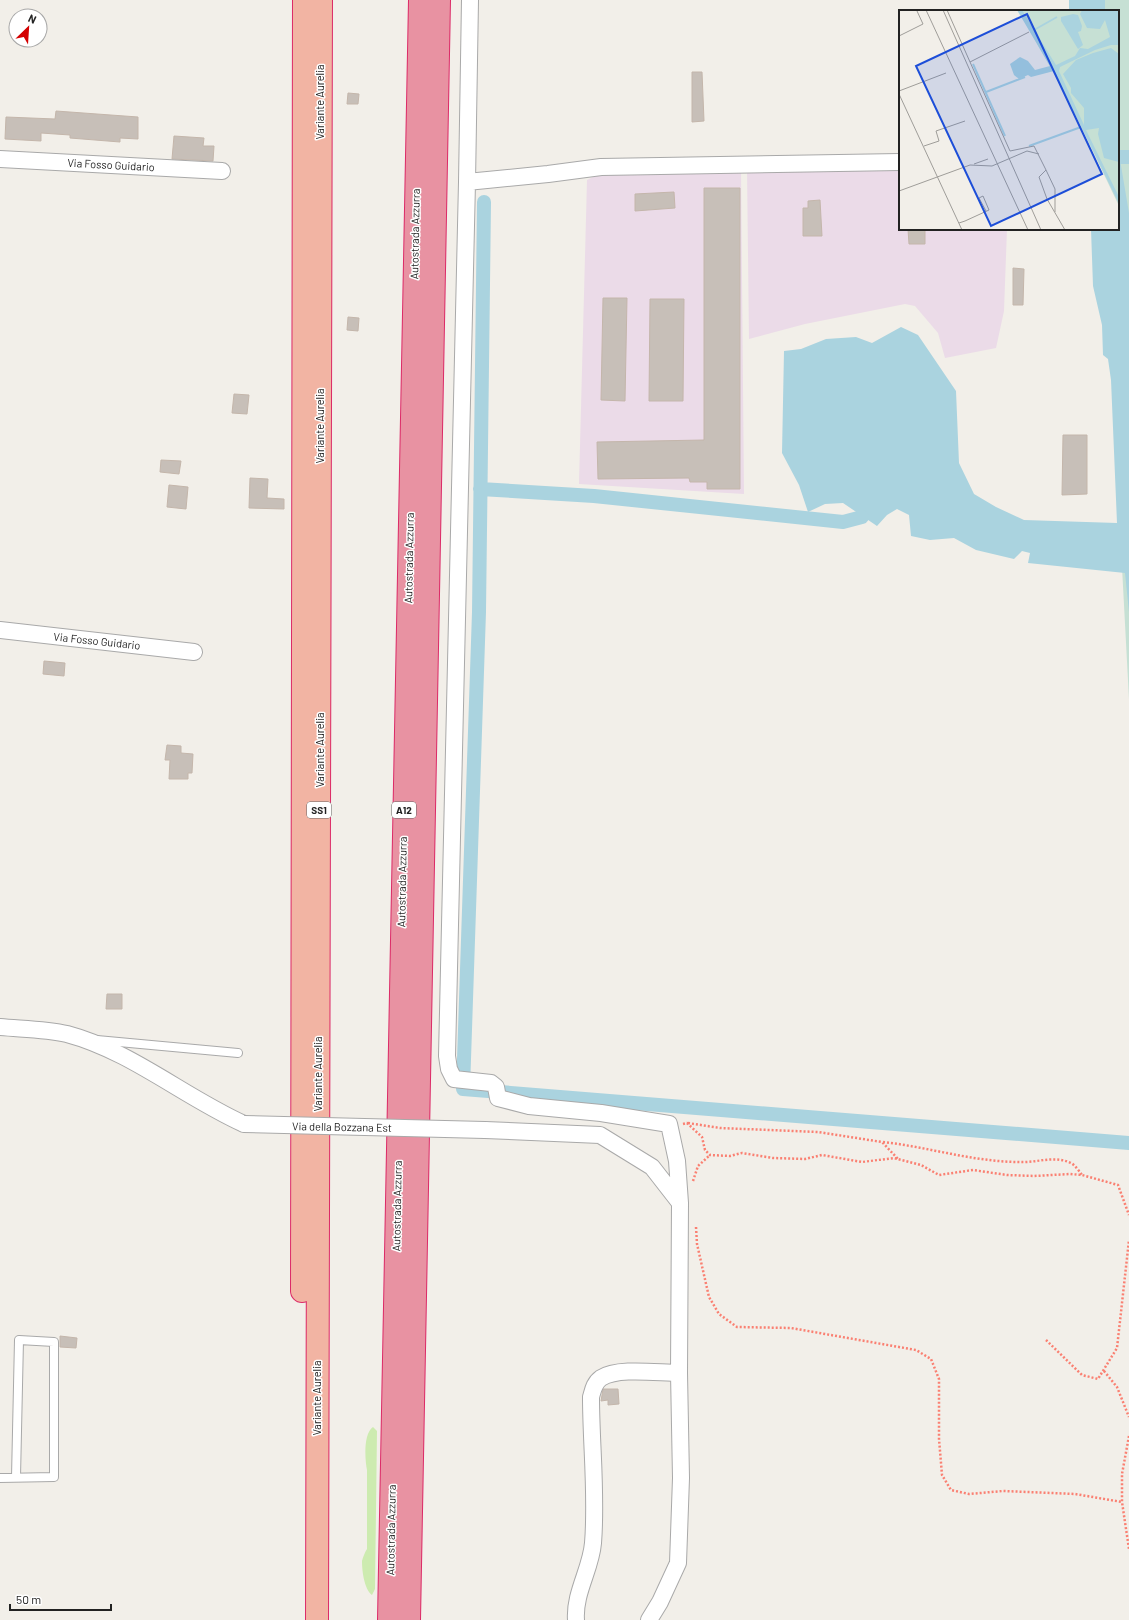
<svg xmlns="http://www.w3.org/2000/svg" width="1129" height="1620" font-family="Barlow,sans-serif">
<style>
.industrial{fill:#ebdbe8}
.grass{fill:#cdebb0}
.wetland{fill:#c6e0d4}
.water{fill:#aad3df}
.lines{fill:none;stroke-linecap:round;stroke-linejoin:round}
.canal{stroke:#aad3df;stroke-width:14}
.building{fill:#c7bfb8;stroke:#c4b6ab}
.service-casing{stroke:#a9a9a9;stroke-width:10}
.minor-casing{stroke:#a9a9a9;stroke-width:18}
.trunk-casing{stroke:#dc2a67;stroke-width:24}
.motorway-casing{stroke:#dc2a67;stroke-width:24}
.path{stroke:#fa8072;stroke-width:2.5;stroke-dasharray:2 2;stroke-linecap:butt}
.service{stroke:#fff;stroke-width:8}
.minor{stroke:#fff;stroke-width:16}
.trunk{stroke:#f2b4a3;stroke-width:22}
.motorway{stroke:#e892a2;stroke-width:22}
.minor-bridge-casing{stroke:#a9a9a9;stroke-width:18;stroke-linecap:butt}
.minor-bridge{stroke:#fff;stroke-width:16}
.labels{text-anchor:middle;stroke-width:3;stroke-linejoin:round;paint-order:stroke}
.shield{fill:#fff;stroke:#646464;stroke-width:1}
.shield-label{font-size:10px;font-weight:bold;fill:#222}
.street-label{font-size:11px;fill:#222;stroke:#fff}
.inset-river{fill:none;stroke:#aad3df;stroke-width:2}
.inset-road{fill:none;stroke:#9f9d99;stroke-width:1}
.view{fill:#1d4ed8;fill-opacity:0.15;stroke:#1d4ed8;stroke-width:2}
.inset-edge{fill:none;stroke:#222;stroke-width:2}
</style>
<rect width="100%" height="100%" fill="#f2efe9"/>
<path class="industrial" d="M900 166V229H1007L1004 311 996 348 945 358 938 333 915 306 905 304 805 324 749 339 747 168Z
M741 169 744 494 579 484 587 180 603 172Z"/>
<path class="grass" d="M373 1427 377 1431 375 1589 372 1595C364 1589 362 1570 362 1561 363 1557 365 1552 367 1549V1470C365 1460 363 1434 373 1427Z"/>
<path class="wetland" d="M1069 0H1129V699L1112 379 1118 229V11H1070Z"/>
<path class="water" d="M1069 0H1105V11H1069Z
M1118 148 1129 213V612L1125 573 1028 563 1030 553 1022 551 1014 559 976 550 954 538 930 540 911 536 909 515 897 509 887 515 877 526 843 503 825 504 808 512 799 485 782 453 784 351 801 349 826 339 856 337 872 343 901 327 918 335 956 391 959 463 974 494 996 507 1024 520 1117 523 1111 380 1108 359 1103 355 1102 325 1093 286 1091 229H1118Z"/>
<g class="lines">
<path class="canal" d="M1120 157H1129
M484 202 479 612 463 1089 1129 1143
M480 489 594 496 843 522 862 517"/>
</g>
<path class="building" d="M692 72H702L704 121 692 122Z
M348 93 359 94 358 104H347Z
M56 111 138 117V139L120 138V142L70 138V135L41 133V141L5 139 6 117 55 119Z
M174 136 204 138 203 146H214L213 161 172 159Z
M704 188H740V489H707V482H690L689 478 598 479 597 442 704 440Z
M674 192 675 208 635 211V194Z
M820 200 822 236H803V208H808V201Z
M908 229H925V244H909Z
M1013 268 1024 269 1023 305H1013Z
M603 298H627L625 401 601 400Z
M650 299H684L683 401H649Z
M348 317 359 318 358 331 347 330Z
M234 394 249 395 247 414 232 413Z
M1063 435H1087V494L1062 495Z
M161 460 181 461 179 474 160 472Z
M250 478 268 479 267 498 284 499V509L249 508Z
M169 485 188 487 186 509 167 507Z
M44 661 65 663 64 676 43 674Z
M167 745 181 746V753L193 754 192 773H188V779H169L170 760H165Z
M107 994H122V1009H106Z
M60 1336 77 1338 76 1348 60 1347Z
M603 1389H618L619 1404 608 1405V1400L601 1401Z"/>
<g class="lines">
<g class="service-casing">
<path id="service" d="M97 1040 238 1053
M0 1478 54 1477V1342L19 1340 16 1477"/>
</g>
<g class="minor-casing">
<path id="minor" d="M470 0 467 182 548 174 601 167 900 162
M0 159 222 171
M467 182 447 1056 449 1069 454 1079 491 1083 496 1087 498 1098 529 1106 601 1113 669 1124 677 1161 680 1203 679 1373C658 1373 618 1367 601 1378 594 1383 593 1390 591 1397 591 1445 597 1495 593 1543 591 1569 574 1593 576 1620
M0 630 194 652
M0 1027C22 1029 46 1029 67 1034 131 1051 184 1097 244 1124
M485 1130 600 1135 652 1167 680 1203
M649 1620 660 1602 678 1563 681 1478 679 1373"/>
</g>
<g class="trunk-casing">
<path id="trunk" d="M302 1291 304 0
M317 1620 321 0"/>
</g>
<g class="motorway-casing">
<path id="motorway" d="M389 1620 420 0
M409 1620 439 0"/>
</g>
<path class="path" d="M688 1123 720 1128 818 1132 882 1142 898 1159
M683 1124 687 1123 702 1137 705 1150 710 1155 730 1156 742 1153 773 1158 805 1159 822 1155 862 1162 894 1158 921 1165 939 1175 973 1170 1007 1175 1034 1176 1070 1174 1082 1175 1118 1185 1129 1215
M883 1142C929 1147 973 1162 1020 1162 1037 1163 1054 1155 1071 1163 1075 1165 1079 1171 1082 1175
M693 1181 698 1166 710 1155
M696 1227 697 1244 709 1297 719 1314 737 1327 791 1328 916 1350 931 1359 939 1379V1439L942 1475 951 1490 969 1494 1003 1491 1075 1494 1122 1502
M1046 1340 1082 1375 1098 1379 1117 1348 1129 1240
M1104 1371 1117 1387 1129 1417
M1129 1436 1122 1474V1502L1129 1549"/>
<use href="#service" class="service"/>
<use href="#minor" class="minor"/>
<use href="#trunk" class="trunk"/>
<use href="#motorway" class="motorway"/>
<g class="minor-bridge-casing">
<path id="minor-bridge" d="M244 1124 485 1130"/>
</g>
<use href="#minor-bridge" class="minor-bridge"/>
</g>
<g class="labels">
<g class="shield">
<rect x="307" y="802" width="24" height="16" rx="3"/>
<rect x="392" y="802" width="24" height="16" rx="3"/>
</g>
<g class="shield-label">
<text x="319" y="814">SS1</text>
<text x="404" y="814">A12</text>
</g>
<g class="street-label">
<text transform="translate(320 102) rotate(-90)" y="4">Variante Aurelia</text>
<text transform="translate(111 165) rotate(3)" y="4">Via Fosso Guidario</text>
<text transform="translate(415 234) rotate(-89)" y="4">Autostrada Azzurra</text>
<text transform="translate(320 426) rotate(-90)" y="4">Variante Aurelia</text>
<text transform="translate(409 558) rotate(-89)" y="4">Autostrada Azzurra</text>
<text transform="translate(97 641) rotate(6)" y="4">Via Fosso Guidario</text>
<text transform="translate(320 750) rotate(-90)" y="4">Variante Aurelia</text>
<text transform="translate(402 882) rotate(-89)" y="4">Autostrada Azzurra</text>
<text transform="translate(318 1074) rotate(-90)" y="4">Variante Aurelia</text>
<text transform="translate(342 1127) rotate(1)" y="4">Via della Bozzana Est</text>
<text transform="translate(397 1206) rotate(-89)" y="4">Autostrada Azzurra</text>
<text transform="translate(317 1398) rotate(-90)" y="4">Variante Aurelia</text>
<text transform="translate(391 1530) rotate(-89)" y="4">Autostrada Azzurra</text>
</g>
</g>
<g transform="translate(899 10)">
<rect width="220" height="220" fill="#f2efe9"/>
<path d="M119 0H220V196L167 85Z" fill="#c6e0d4"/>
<path d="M118 0H123L157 55 176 46 181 38 189 39 211 27 206 10 201 19 188 18 181 4 183 0H220V38L219 35H212L196 40 161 57 160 61 185 115V98L172 83V78L164 64 177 50 194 43 212 38 220 44V152L205 148 199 124 200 118 187 120 220 187V194L155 61 132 67 129 65 120 69 115 65 111 54 121 47 129 51 136 60 151 56ZM174 4 179 5 183 16 182 21 179 22 184 35 179 39 162 11V7Z" fill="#aad3df"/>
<path class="inset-river" d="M135 20 158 7M74 54 106 126M87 82 126 67M130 136 182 117"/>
<path class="inset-road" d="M27 0 129 220M44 0 142 220M48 0 71 52 130 22M0 26 24 14 18 1M71 52 111 141 135 136 147 160 140 167 148 189 166 220M0 81 47 63M0 84 63 220M25 136 40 131 37 121 66 111M75 154 89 149M147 160 156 179V202M0 181 71 155 93 156 128 141 140 144M60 213 66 211 90 200 84 186 80 188 87 201"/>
<path class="view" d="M128 4 203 164 92 216 17 56Z"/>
<rect width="220" height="220" class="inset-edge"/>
</g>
<g transform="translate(28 28) rotate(25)"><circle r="19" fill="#ffffff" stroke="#a7a7a7"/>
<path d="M0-3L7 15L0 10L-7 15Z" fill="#d40000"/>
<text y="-6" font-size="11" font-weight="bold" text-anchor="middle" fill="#222222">N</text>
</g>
<path d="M10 1604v6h101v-6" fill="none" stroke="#222222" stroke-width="2"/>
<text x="16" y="1604" font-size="12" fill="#222222" stroke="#ffffff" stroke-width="3" paint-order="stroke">50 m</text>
</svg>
